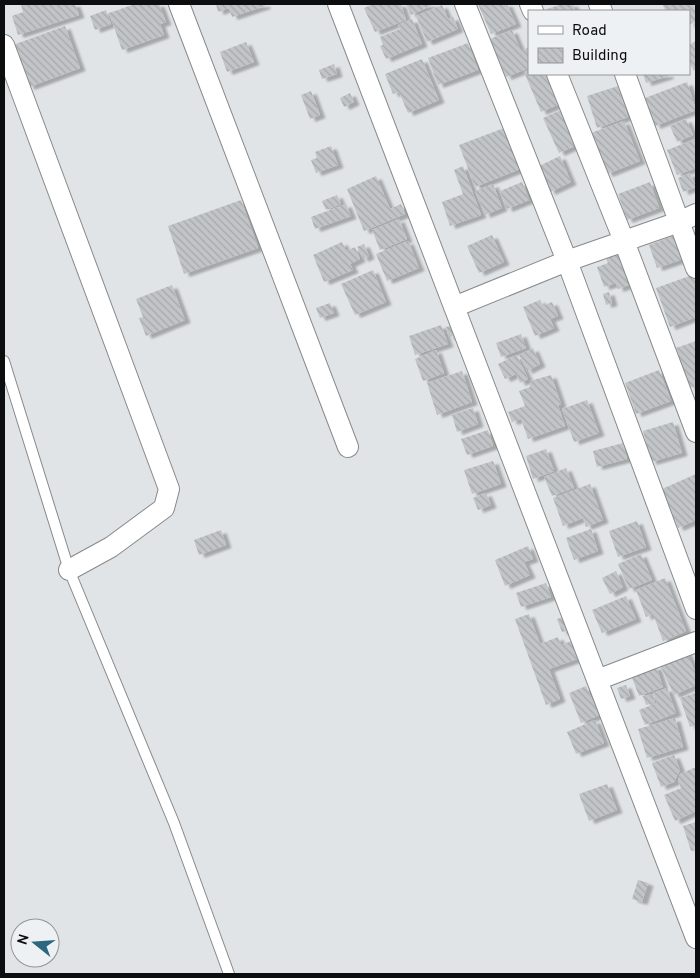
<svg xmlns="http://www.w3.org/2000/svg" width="700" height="978" font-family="Overpass,sans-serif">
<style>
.building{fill:url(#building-back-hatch);filter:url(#shadow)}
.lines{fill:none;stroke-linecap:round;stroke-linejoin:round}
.service-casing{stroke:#878a8b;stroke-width:12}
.minor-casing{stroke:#878a8b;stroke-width:22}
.service{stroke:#fff;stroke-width:10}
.minor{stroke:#fff;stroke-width:20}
</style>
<defs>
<pattern id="building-back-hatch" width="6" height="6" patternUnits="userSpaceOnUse" patternTransform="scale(1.25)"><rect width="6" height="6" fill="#c2c5c7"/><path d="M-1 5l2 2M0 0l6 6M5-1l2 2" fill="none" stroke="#a6a8aa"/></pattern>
<filter id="shadow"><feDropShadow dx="5.5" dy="3" stdDeviation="1" flood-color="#0004"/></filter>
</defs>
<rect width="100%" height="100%" fill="#e1e4e6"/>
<path class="building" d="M27 4H75L79 15 18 35 12 16 23 12 21 5Z
M135 4H159L166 22 160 24 164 35 122 50 109 13Z
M216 4H265V6L232 17 229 8 218 12Z
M373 4H401L406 20 375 32 364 8Z
M406 4H434L411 15Z
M478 4H507L516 24 491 34Z
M562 4H573L575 11H541Z
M662 4H693L696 9V21L689 25V11H666Z
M442 5 448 19 453 17 458 29 427 42 416 16Z
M106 10 111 24 95 30 90 16Z
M412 19 422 44 386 59 380 46 383 45 380 37 400 29 398 25Z
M65 26 80 68 29 87 13 45Z
M512 30 521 51 529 47V68L506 77 490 39Z
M696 41V69L694 71 689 62V45Z
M246 42 254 62 227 72 220 52Z
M468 43 478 70 438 85 428 58Z
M422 59 439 100 408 113 399 92 393 94 385 74Z
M334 64 337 74 322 79 319 70Z
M529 70V74H549L562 103 541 112 524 72Z
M643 74H668V76L646 83Z
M687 82 696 110 655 126 645 98Z
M618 86 628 117 597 128 587 96Z
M311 91 320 115 310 119 301 95Z
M350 93 354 102 344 107 340 98Z
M561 110 577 145 559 153 543 118Z
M686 119 693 135 677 142 670 126Z
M624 121 640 161 607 174 591 133Z
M504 128 520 169 475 187 459 145Z
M696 139V168L677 175 667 150Z
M331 146 338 165 316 173 311 160 317 158 315 152Z
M560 156 571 182 550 192 539 166Z
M463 166 481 215 450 226 442 202 463 194 454 170Z
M690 173 696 187 683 192 678 178Z
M376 176 390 209 401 204 405 214 364 231 347 189Z
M522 182 529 200 507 209 500 191Z
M650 182 659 208 627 220 618 194Z
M493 184 502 208 485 215 475 191Z
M337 195 341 204 326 210 322 201Z
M241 200 258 248 184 274 168 226Z
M346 204 351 216 315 229 311 217Z
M399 219 407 239 380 250 372 230Z
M492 235 504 262 479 273 467 246Z
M675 235 683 259 657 268 649 245Z
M408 241 419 268 387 281 376 254Z
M342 242 346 251 355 247 360 259 350 264 353 270 324 282 313 255Z
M364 244 369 256 363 259 357 247Z
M620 247 634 283 618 289 616 283 604 287 597 267 608 263 604 253Z
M373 270 386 302 355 315 341 284Z
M695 274 696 317 670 327 656 288Z
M172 285 185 320 146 336 139 318 143 317 136 299Z
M609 292 612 303 606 305 603 294Z
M540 300 543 306 552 302 558 316 550 319 554 328 535 336 523 307Z
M330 303 334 313 320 318 316 308Z
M441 325 448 344 415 355 409 336Z
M454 325 457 335 449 337 446 327Z
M521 334 526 348 501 357 496 343Z
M696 341V386L690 388 676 348Z
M533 348 540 364 527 371 519 355Z
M436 350 444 373 423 381 415 359Z
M517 355 528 379 520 383 516 374 505 379 498 364Z
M659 370 671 401 636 414 625 383Z
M462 371 472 402 437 415 427 383Z
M551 375 561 404 558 405 565 426 528 439 521 419 512 422 508 412 525 406 519 391 530 387V381Z
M587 400 599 433 574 442 562 409Z
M473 408 478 424 457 432 452 415Z
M673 422 682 453 651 462 643 431Z
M488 430 493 446 467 455 461 439Z
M623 443 627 459 597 467 593 451Z
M546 449 554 471 533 479 526 456Z
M493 461 501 484 472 494 464 470Z
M566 468 574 488 552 496 544 477Z
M696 474V520L678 528 662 489Z
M590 484 603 520 586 527 583 518 563 526 553 498Z
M486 493 491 505 478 510 473 498Z
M637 521 646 547 618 557 609 531Z
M591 529 598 551 574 560 566 538Z
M221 530 226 545 199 555 194 540Z
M528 546 533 559 524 562 530 575 505 586 495 560Z
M641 554 652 580 629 589 618 564Z
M616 571 623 587 610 594 602 578Z
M665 578 686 631 663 641 653 614 646 617 636 590Z
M546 583 551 597 521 607 516 593Z
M626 596 636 619 602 633 592 610Z
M529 614 540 644 558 637 561 645 574 640 580 658 549 669 560 699 546 705 515 619Z
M564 617 569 630 562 632 557 619Z
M686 651 696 674V685L674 695 659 663Z
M656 666 663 687 639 696 631 675Z
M626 685 630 696 621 699 617 688Z
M586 686 599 715 581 723 569 693Z
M667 688 676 713 645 725 639 710 657 703 653 693Z
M696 693V725L690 727 680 698Z
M653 694 655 703 646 705 643 696Z
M675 718 683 747 647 758 638 729Z
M595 720 604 743 576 754 567 732Z
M674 755 680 770 674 782 661 787 652 763Z
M696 767V811L675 821 664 795 681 788 678 780 680 774Z
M607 784 617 810 589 821 579 794Z
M696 822V850L691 851 683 826Z
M638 880 648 883 642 902 632 899Z"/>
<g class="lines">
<g class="service-casing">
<path id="service" d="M4 361 69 570 174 823 229 974"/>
</g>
<g class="minor-casing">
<path id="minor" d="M179 4 348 447
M338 4 696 938
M465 4 567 261 696 609
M530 4 533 11
M599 4 602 11
M4 45 169 489 164 508 111 547 69 570
M557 74 624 241 696 432
M625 74 696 268
M454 307 567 261 679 222 696 214
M597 680 696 642"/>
</g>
<use href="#service" class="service"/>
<use href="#minor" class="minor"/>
</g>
<rect width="700" height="978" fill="none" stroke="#0c0d0e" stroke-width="10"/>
<rect x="528" y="10" width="162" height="65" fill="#eef1f3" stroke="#949697"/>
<rect x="538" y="26" width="25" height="8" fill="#ffffff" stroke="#949697"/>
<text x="572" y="35" font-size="15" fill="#0c0d0e">Road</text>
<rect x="538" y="48" width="25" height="15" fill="url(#building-back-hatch)" stroke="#949697"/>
<text x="572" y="60" font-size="15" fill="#0c0d0e">Building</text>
<g transform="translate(35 943) rotate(287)"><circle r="24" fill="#eef1f3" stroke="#949697"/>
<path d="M0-4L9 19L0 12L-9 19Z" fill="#2c667f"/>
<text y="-8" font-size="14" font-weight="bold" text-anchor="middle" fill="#0c0d0e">N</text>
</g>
</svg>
